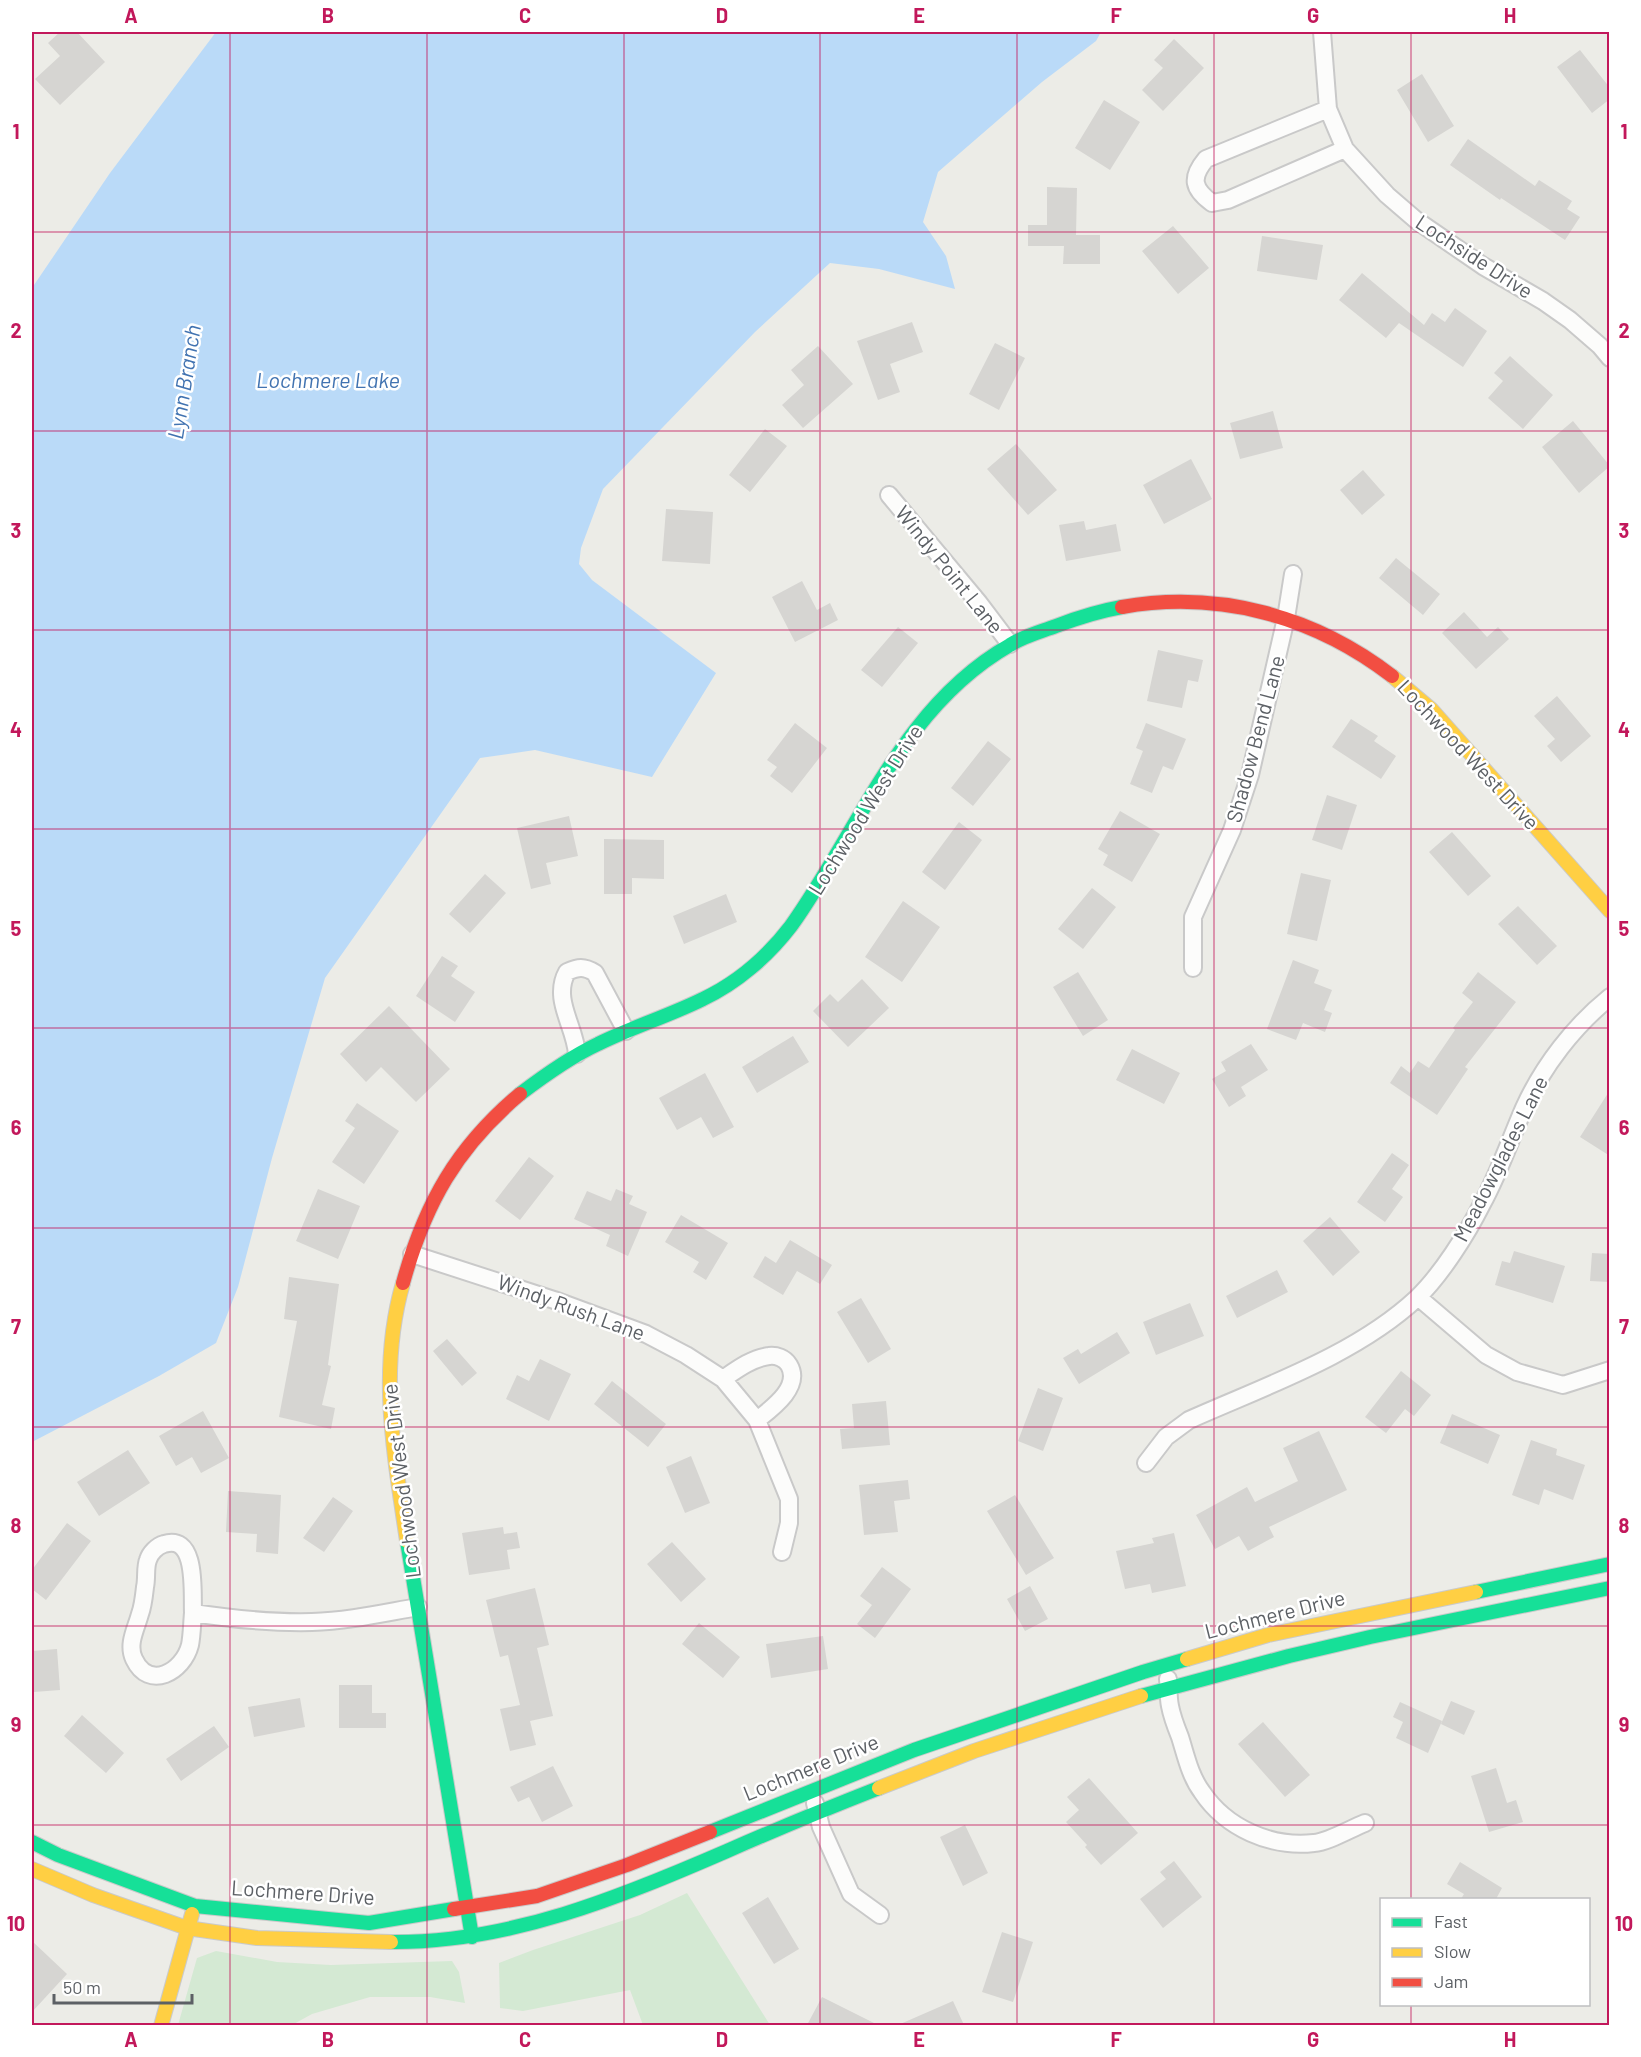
<svg xmlns="http://www.w3.org/2000/svg" width="1641" height="2057" font-family="Barlow,sans-serif">
<style>
.green{fill:#d4e9d3}
.water{fill:#badaf8}
.building{fill:#d6d5d2}
.lines{fill:none;stroke-linecap:round;stroke-linejoin:round}
.street-casing{stroke:#c9c9c9;stroke-width:20}
.fast-casing{stroke:#cacaca;stroke-width:16}
.slow-casing{stroke:#cacaca;stroke-width:16}
.jam-casing{stroke:#cacaca;stroke-width:16}
.street{stroke:#fcfcfb;stroke-width:16}
.fast{stroke:#16e098;stroke-width:14}
.slow{stroke:#ffcf43;stroke-width:14}
.jam{stroke:#f24e42;stroke-width:14}
.grid{fill:none;stroke:#c2185b;stroke-width:1.5;stroke-opacity:0.55}
.labels{text-anchor:middle;stroke-width:5;stroke-linejoin:round;paint-order:stroke}
.street-label{font-size:21px;fill:#5c6065;stroke:#fff}
.water-label{font-size:22px;font-style:italic;fill:#4173b1;stroke:#fff}
.neatline{fill:none;stroke:#c2185b;stroke-width:2}
.grid-label{font-size:20px;text-anchor:middle;font-weight:bold;fill:#c2185b}
</style>
<rect width="100%" height="100%" fill="#ecece7"/>
<path class="green" d="M687 1893 770 2025H643L630 1990 523 2011 500 2008 499 1963 533 1950 640 1915Z
M216 1951 277 1962 331 1965 452 1961 459 1972 465 2003 430 1997H370L312 2014 292 2025H178L197 1958Z"/>
<path class="water" d="M216 32H1101L1096 41 1042 82 938 172 923 222 946 256 955 289 879 269 830 263 755 332 603 489 581 548 579 564 592 580 716 673 652 777 535 750 480 758 325 978 272 1158 238 1287 216 1343 159 1376 32 1442V288L110 173Z"/>
<path class="building" d="M60 32H77L105 62 60 105 35 79 60 56 48 43Z
M1174 39 1204 68 1163 111 1142 90 1163 68 1154 60Z
M1580 50 1610 88V99L1592 113 1557 67Z
M1422 74 1454 126 1428 142 1397 90Z
M1104 100 1140 122 1110 170 1075 148Z
M1468 139 1535 186 1539 180 1572 201 1567 209 1580 217 1565 240 1501 198 1500 200 1450 165Z
M1047 187 1077 188 1076 235H1100V264H1063L1064 246H1028V225H1047Z
M1173 226 1209 268 1178 294 1142 251Z
M1262 236 1323 245 1317 280 1257 271Z
M1362 273 1424 325 1432 313 1445 322 1455 308 1487 331 1463 367 1399 323 1386 338 1339 300Z
M912 322 923 352 890 364 900 392 878 400 857 341Z
M995 343 1025 358 999 410 969 394Z
M818 346 853 384 803 428 782 405 804 385 791 370Z
M1510 356 1553 395 1523 429 1488 398 1503 381 1494 373Z
M1273 411 1283 448 1240 459 1230 423Z
M1573 421 1610 466 1579 493 1542 447Z
M765 429 787 446 750 492 729 475Z
M1016 444 1057 490 1028 515 987 469Z
M1191 459 1212 499 1164 524 1143 485Z
M1363 470 1385 495 1362 515 1340 490Z
M666 509 713 512 710 564 662 561Z
M1084 521 1086 530 1116 524 1121 551 1066 561 1059 525Z
M1396 558 1440 594 1423 615 1379 578Z
M802 581 817 610 830 603 838 620 795 642 772 597Z
M1464 612 1487 637 1498 627 1509 639 1476 669 1442 633Z
M898 627 918 643 882 687 861 670Z
M1158 650 1203 660 1198 682 1188 680 1182 708 1147 701Z
M1557 696 1591 736 1561 762 1547 746 1555 739 1534 716Z
M1351 719 1378 736 1374 741 1396 756 1381 779 1332 747Z
M795 723 827 748 792 793 770 776 777 767 767 760Z
M1146 723 1186 739 1173 770 1163 766 1152 793 1130 784 1143 751 1136 748Z
M988 741 1011 759 973 806 951 788Z
M1327 795 1357 805 1342 850 1312 840Z
M1120 811 1160 834 1132 882 1103 865 1108 855 1098 849Z
M569 816 578 856 546 863 551 884 531 889 517 828Z
M959 822 982 840 945 890 922 872Z
M1452 832 1491 876 1468 896 1429 852Z
M604 839 664 840V879L632 878V894H604Z
M1301 873 1331 880 1317 941 1287 934Z
M485 874 506 893 470 933 449 914Z
M1092 888 1116 907 1083 949 1058 929Z
M726 894 737 922 684 944 673 916Z
M903 901 940 927 902 982 865 957Z
M1518 906 1557 946 1537 965 1498 924Z
M442 956 458 966 451 976 475 992 455 1022 416 996Z
M1293 960 1319 970 1314 983 1332 990 1324 1010 1332 1013 1325 1032 1303 1023 1296 1040 1267 1029Z
M1078 972 1108 1020 1083 1036 1053 987Z
M1478 972 1516 1002 1465 1067 1468 1069 1437 1115 1390 1083 1401 1066 1410 1073 1418 1061 1429 1068 1455 1030 1453 1028 1473 1002 1462 993Z
M862 979 889 1008 848 1047 813 1011 830 994 838 1002Z
M389 1006 450 1069 416 1102 381 1067 366 1082 340 1054Z
M793 1036 809 1062 757 1093 742 1067Z
M1251 1044 1268 1070 1241 1087 1246 1096 1229 1107 1212 1079 1226 1071 1221 1062Z
M1132 1049 1180 1073 1164 1104 1116 1080Z
M705 1073 734 1127 713 1138 701 1117 677 1130 659 1098Z
M1610 1090V1156L1580 1137Z
M357 1103 399 1131 364 1184 332 1162 355 1128 345 1121Z
M1392 1153 1409 1165 1392 1189 1403 1197 1385 1222 1357 1202Z
M529 1157 554 1176 520 1220 495 1201Z
M318 1189 360 1206 338 1259 296 1241Z
M616 1189 633 1196 629 1204 647 1212 628 1256 606 1246 610 1235 574 1219 587 1191 611 1201Z
M681 1215 728 1243 706 1280 693 1272 699 1262 665 1242Z
M1330 1217 1360 1252 1333 1276 1303 1241Z
M790 1240 832 1265 820 1284 797 1271 783 1295 753 1277 765 1256 776 1263Z
M1514 1251 1565 1266 1553 1303 1495 1285 1502 1261 1510 1263Z
M1592 1253 1610 1254V1282L1590 1281Z
M1277 1270 1288 1292 1237 1318 1226 1296Z
M289 1277 339 1284 328 1365 331 1366 322 1405 335 1408 331 1429 279 1417 297 1321 284 1319Z
M861 1298 891 1349 868 1363 837 1312Z
M1190 1303 1204 1336 1156 1355 1143 1322Z
M1117 1332 1130 1353 1079 1384 1063 1358 1078 1349 1081 1354Z
M447 1339 477 1373 462 1386 433 1351Z
M540 1359 571 1374 549 1421 506 1399 517 1375 529 1381Z
M1401 1371 1431 1395 1414 1416 1405 1409 1386 1433 1365 1417Z
M612 1381 666 1424 648 1447 594 1404Z
M1038 1388 1063 1398 1043 1451 1018 1441Z
M886 1401 890 1445 842 1449 840 1429 854 1428 852 1404Z
M203 1411 229 1458 201 1473 192 1457 176 1466 159 1436Z
M1452 1414 1500 1435 1488 1464 1440 1443Z
M1319 1431 1347 1490 1269 1527 1274 1537 1248 1551 1239 1536 1215 1549 1196 1515 1247 1487 1255 1502 1298 1481 1283 1448Z
M1531 1440 1557 1449 1556 1455 1585 1465 1573 1500 1544 1489 1539 1505 1512 1495Z
M128 1450 150 1483 99 1516 77 1482Z
M691 1456 710 1503 685 1513 666 1467Z
M908 1480 910 1499 894 1501 898 1532 864 1535 859 1485Z
M228 1491 281 1495 278 1554 256 1552 257 1534 226 1532Z
M1015 1495 1054 1558 1026 1575 987 1511Z
M333 1497 353 1511 324 1552 303 1538Z
M67 1523 91 1541 46 1600 32 1589V1570Z
M503 1527 504 1534 517 1532 520 1548 507 1550 510 1569 469 1575 462 1533Z
M1174 1533 1186 1586 1152 1593 1150 1584 1125 1589 1116 1551 1154 1543 1152 1538Z
M672 1542 706 1579 681 1602 647 1564Z
M882 1567 911 1589 875 1638 857 1624 872 1605 860 1596Z
M1030 1586 1048 1619 1025 1631 1007 1599Z
M535 1588 549 1645 537 1648 553 1716 530 1721 536 1745 510 1751 500 1709 520 1705 508 1655 500 1657 486 1600Z
M699 1623 740 1657 723 1678 682 1644Z
M823 1636 828 1669 771 1678 766 1644Z
M57 1649 60 1690 34 1692 32 1651Z
M339 1685H372V1713H386V1728H339Z
M300 1698 305 1727 254 1737 248 1707Z
M1451 1701 1475 1711 1464 1735 1441 1724Z
M1400 1702 1442 1721 1428 1753 1396 1738 1403 1722 1393 1717Z
M82 1715 124 1753 106 1773 64 1736Z
M1263 1722 1310 1775 1285 1797 1238 1744Z
M214 1726 229 1747 181 1781 166 1759Z
M553 1766 573 1806 542 1822 529 1797 518 1802 510 1787Z
M1496 1768 1507 1803 1516 1800 1523 1822 1489 1832 1471 1776Z
M1089 1778 1138 1833 1101 1865 1085 1847 1087 1845 1066 1822 1079 1810 1067 1797Z
M965 1825 988 1873 963 1886 940 1837Z
M1174 1861 1202 1897 1163 1928 1140 1899 1166 1879 1160 1872Z
M1460 1862 1502 1888 1496 1899H1461L1464 1894 1447 1884Z
M768 1897 799 1949 774 1964 742 1913Z
M1002 1932 1033 1942 1013 2002 982 1992Z
M32 1941 67 1974 32 2012Z
M822 1997 878 2025H807Z
M953 2001 964 2025H898Z"/>
<g class="lines">
<g class="street-casing">
<path id="street" d="M1322 32 1328 109 1345 149 1387 195 1416 220 1483 266 1543 301 1570 320 1600 346 1610 358
M1328 109 1206 159C1190 178 1193 189 1212 203L1228 200 1345 149
M889 495 979 603 1010 644
M1193 968V917L1232 830 1250 775 1286 618 1293 574
M577 1054C575 1026 552 999 567 972 578 967 584 966 595 973L626 1031
M412 1254 554 1300 646 1334 686 1355 723 1379 757 1420 789 1499V1523L782 1552
M1418 1297 1486 1355 1517 1372 1563 1385 1610 1370
M723 1379C736 1370 752 1358 769 1356 776 1355 785 1358 789 1365 802 1387 771 1409 757 1420
M1146 1463 1166 1437 1189 1420C1265 1386 1356 1355 1417 1298 1441 1275 1467 1234 1482 1204 1499 1173 1510 1140 1524 1108 1543 1066 1574 1026 1610 997
M193 1613C192 1623 192 1635 190 1645 183 1672 149 1691 134 1659 127 1644 136 1629 140 1614 143 1606 144 1596 145 1587 147 1579 145 1567 148 1560 150 1553 157 1546 164 1544 198 1533 192 1594 193 1613 233 1619 272 1623 312 1622 348 1621 383 1613 418 1607
M1168 1679C1169 1688 1168 1697 1170 1706 1172 1717 1176 1727 1180 1737 1186 1756 1190 1776 1202 1792 1226 1828 1271 1848 1314 1843 1328 1842 1350 1829 1365 1823
M815 1803 821 1827 851 1894 880 1915"/>
</g>
<g class="fast-casing">
<path id="fast" d="M520 1094C545 1075 570 1057 598 1044 632 1027 669 1016 703 999 737 983 768 956 791 926 860 830 901 707 1010 645 1024 636 1040 632 1056 626 1077 618 1099 611 1122 607
M407 1541 472 1937
M1476 1592 1610 1564
M1141 1696 1289 1656 1370 1637 1610 1588
M710 1832 914 1750 1143 1672 1187 1659
M32 1842 58 1855 195 1906 369 1923 454 1909
M391 1942C509 1943 621 1897 727 1851 777 1829 828 1808 879 1788"/>
</g>
<g class="slow-casing">
<path id="slow" d="M1392 676 1431 709 1610 911
M403 1283C378 1370 394 1453 407 1541
M1187 1659 1268 1635 1476 1592
M879 1788 974 1751 1141 1696
M32 1869 93 1895 187 1928 257 1938 391 1942
M161 2026 192 1914"/>
</g>
<g class="jam-casing">
<path id="jam" d="M1122 607C1219 590 1314 616 1392 676
M403 1283C425 1203 457 1147 520 1094
M454 1909 537 1896 627 1865 710 1832"/>
</g>
<use href="#street" class="street"/>
<use href="#fast" class="fast"/>
<use href="#slow" class="slow"/>
<use href="#jam" class="jam"/>
</g>
<path class="grid" d="M230 32V2026M427 32V2026M624 32V2026M820 32V2026M1017 32V2026M1214 32V2026M1411 32V1900M32 232H1610M32 431H1610M32 630H1610M32 829H1610M32 1028H1610M32 1228H1610M32 1427H1610M32 1626H1610M32 1825H1610M1411 2004V2026"/>
<g class="labels">
<g class="street-label">
<text transform="translate(1474 257) rotate(33)" y="7">Lochside Drive</text>
<text transform="translate(949 570) rotate(51)" y="7">Windy Point Lane</text>
<text transform="translate(1256 739) rotate(-75)" y="7">Shadow Bend Lane</text>
<text transform="translate(1468 755) rotate(47)" y="7">Lochwood West Drive</text>
<text transform="translate(866 810) rotate(-58)" y="7">Lochwood West Drive</text>
<text transform="translate(1501 1159) rotate(-63)" y="7">Meadowglades Lane</text>
<text transform="translate(571 1308) rotate(20)" y="7">Windy Rush Lane</text>
<text transform="translate(402 1481) rotate(-97)" y="7">Lochwood West Drive</text>
<text transform="translate(1275 1615) rotate(-14)" y="7">Lochmere Drive</text>
<text transform="translate(811 1768) rotate(-22)" y="7">Lochmere Drive</text>
<text transform="translate(303 1893) rotate(4)" y="7">Lochmere Drive</text>
</g>
<g class="water-label">
<text x="328" y="388">Lochmere Lake</text>
<text transform="translate(184 382) rotate(-81)" y="8">Lynn Branch</text>
</g>
</g>
<rect width="1641" height="2057" fill="none" stroke="#ffffff" stroke-width="66"/>
<rect x="1380" y="1898" width="210" height="108" fill="#ffffff" stroke="#bebfc1" stroke-width="1.5"/>
<rect x="1392" y="1918" width="30" height="9" fill="#16e098" stroke="#bebfc1" stroke-width="1.5"/>
<text x="1434" y="1928" font-size="18" fill="#5c6065">Fast</text>
<rect x="1392" y="1948" width="30" height="9" fill="#ffcf43" stroke="#bebfc1" stroke-width="1.5"/>
<text x="1434" y="1958" font-size="18" fill="#5c6065">Slow</text>
<rect x="1392" y="1978" width="30" height="9" fill="#f24e42" stroke="#bebfc1" stroke-width="1.5"/>
<text x="1434" y="1988" font-size="18" fill="#5c6065">Jam</text>
<path d="M54 1994v9h138v-9" fill="none" stroke="#5c6065" stroke-width="3"/>
<text x="63" y="1994" font-size="18" fill="#5c6065" stroke="#ffffff" stroke-width="4.5" paint-order="stroke">50 m</text>
<rect x="33" y="33" width="1575" height="1991" class="neatline"/>
<g class="grid-label">
<text x="131" y="23">A</text>
<text x="328" y="23">B</text>
<text x="525" y="23">C</text>
<text x="722" y="23">D</text>
<text x="919" y="23">E</text>
<text x="1116" y="23">F</text>
<text x="1313" y="23">G</text>
<text x="1510" y="23">H</text>
<text x="16" y="139">1</text>
<text x="1624" y="139">1</text>
<text x="16" y="338">2</text>
<text x="1624" y="338">2</text>
<text x="16" y="538">3</text>
<text x="1624" y="538">3</text>
<text x="16" y="737">4</text>
<text x="1624" y="737">4</text>
<text x="16" y="936">5</text>
<text x="1624" y="936">5</text>
<text x="16" y="1135">6</text>
<text x="1624" y="1135">6</text>
<text x="16" y="1334">7</text>
<text x="1624" y="1334">7</text>
<text x="16" y="1533">8</text>
<text x="1624" y="1533">8</text>
<text x="16" y="1732">9</text>
<text x="1624" y="1732">9</text>
<text x="16" y="1931">10</text>
<text x="1624" y="1931">10</text>
<text x="131" y="2047">A</text>
<text x="328" y="2047">B</text>
<text x="525" y="2047">C</text>
<text x="722" y="2047">D</text>
<text x="919" y="2047">E</text>
<text x="1116" y="2047">F</text>
<text x="1313" y="2047">G</text>
<text x="1510" y="2047">H</text>
</g>
</svg>
